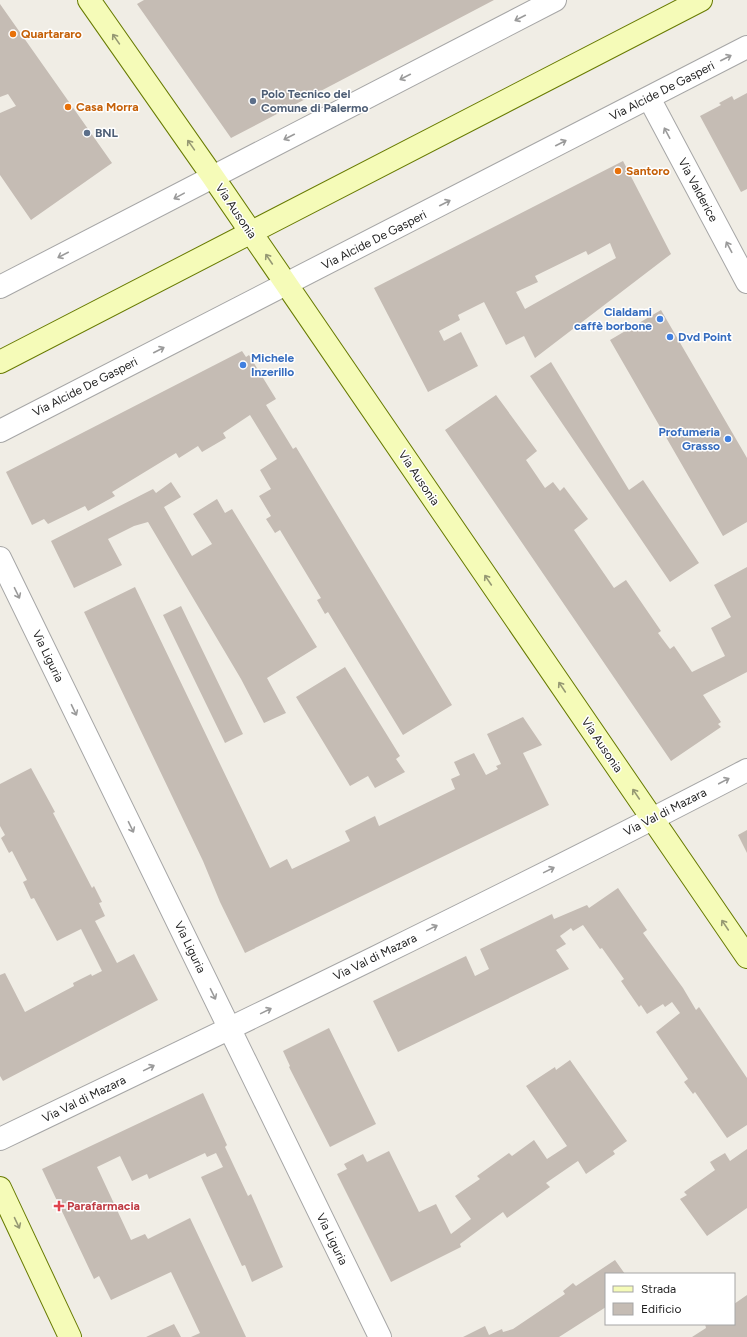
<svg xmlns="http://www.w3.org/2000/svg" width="747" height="1337" font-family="Figtree,sans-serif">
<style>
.building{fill:#c5bcb4;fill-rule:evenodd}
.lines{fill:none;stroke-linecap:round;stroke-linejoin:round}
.street-casing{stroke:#a6a6a6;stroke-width:24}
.secondary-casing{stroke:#687b02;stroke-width:24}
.street{stroke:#fff;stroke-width:22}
.secondary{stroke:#f5fbb8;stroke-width:22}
.oneway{stroke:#9a9a9a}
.oneway2{stroke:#959873}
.food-dot{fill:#e8710a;stroke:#fff;stroke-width:1.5}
.service-dot{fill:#5c6f8a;stroke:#fff;stroke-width:1.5}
.shop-dot{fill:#3f7fe0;stroke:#fff;stroke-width:1.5}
.health-dot{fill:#e0444e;stroke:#fff;stroke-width:1.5}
.labels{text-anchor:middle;stroke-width:3;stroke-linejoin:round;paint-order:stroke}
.food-label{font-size:12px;font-weight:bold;fill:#c56008;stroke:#fff;text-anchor:start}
.street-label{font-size:12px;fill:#1f1f1f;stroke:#fff}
.service-label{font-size:12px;font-weight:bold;fill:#4e5e75;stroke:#fff;text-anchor:start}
.shop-label{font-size:12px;font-weight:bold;fill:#366cbe;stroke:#fff;text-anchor:end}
.health-label{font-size:12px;font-weight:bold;fill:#be3a42;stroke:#fff;text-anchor:start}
</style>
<rect width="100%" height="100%" fill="#f0ede5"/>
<path class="building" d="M144 0H494L231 138 137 4Z
M0 4 112 163 31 220 0 175V113L16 106 8 94 0 97Z
M747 93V189L741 192 700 116 721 105 719 103 732 96 734 100Z
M623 161 671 254 535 358 524 336 506 345 484 302 458 315 460 320 439 331 444 341 461 332 478 366 428 392 374 288ZM610 243 616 258 525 309 516 292 538 282 535 276 586 251 588 255Z
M661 310 747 458V522L723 536 610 340Z
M242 351 246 357 249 355 276 399 266 405 293 449 296 447 452 705 403 735 328 612 325 614 317 600 321 598 280 530 275 533 266 519 271 516 259 496 271 489 260 470 277 459 250 415 223 433 226 438 202 452 198 446 179 458 176 453 112 492 115 496 88 511 85 506 48 524 44 519 32 525 6 472Z
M551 362 629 490 643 480 699 563 670 582 530 376Z
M496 395 537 451 526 460 545 488 553 482 560 491 564 487 588 519 574 530 614 588 626 580 661 631 658 633 670 649 674 646 692 672 725 656 711 628 731 617 714 585 747 567V672L703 695 721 722 718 724 721 727 671 761 445 430Z
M171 482 181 497 164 507 192 556 212 544 193 514 217 499 225 513 232 509 317 647 267 678 286 713 264 723 241 679 148 522 134 526 108 539 122 565 74 588 51 541 153 489 156 493Z
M135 587 270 868 287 859 292 869 350 841 345 831 375 816 379 826 455 789 451 779 460 775 454 762 474 753 486 775 498 769 496 766 501 764 487 734 523 717 542 745 523 753 549 805 245 953 220 902 203 861 84 612Z
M181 606 243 734 225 743 163 615Z
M345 667 400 756 396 759 405 772 375 788 368 776 350 786 296 697Z
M31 768 55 812 53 813 92 888 94 886 102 902 99 903 105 916 95 921 117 963 134 954 158 1000 3 1081 0 1076V975L5 973 25 1012 74 986 73 983 91 974 92 976 102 971 81 929 57 941 34 898 31 899 23 882 27 880 12 851 9 853 1 838 5 835 0 826V784Z
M747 830V853L738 835Z
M618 888 647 930 643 933 683 988 696 1010 699 1007 747 1078V1125L727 1138 695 1092 693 1094 684 1082 688 1079 656 1032 680 1013 672 1002 665 1007 663 1004 647 1014 641 1005 639 1007 621 981 624 979 602 948 600 949 583 925 573 931 571 928 560 936 566 944 556 950 569 969 398 1052 373 1001 466 956 475 976 489 969 480 949 552 914 554 919 587 905 589 908Z
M329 1028 376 1124 330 1147 289 1067 290 1066 283 1051Z
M570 1060 627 1141 613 1151 615 1154 586 1174 578 1161 546 1183 550 1187 507 1218 503 1212 460 1244 461 1247 391 1282 337 1174 347 1169 344 1164 363 1154 367 1162 389 1151 419 1212 436 1204 451 1234 471 1219 455 1196 480 1179 477 1176 509 1153 512 1156 534 1140 547 1159 567 1146 526 1086 555 1067 556 1070Z
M203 1093 227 1145 225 1147 248 1196 251 1194 283 1267 252 1282 245 1265 242 1266 201 1177 223 1167 216 1153 207 1157 205 1153 149 1179 147 1174 132 1181 120 1156 97 1167 131 1240 145 1234 148 1239 190 1218 246 1337H191L200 1333 171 1272 111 1300 99 1276 94 1279 42 1169Z
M747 1149V1208L707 1236 680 1199 687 1195 684 1192 715 1170 710 1162 725 1153 730 1161Z
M615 1260 625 1274H606V1307L559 1337H463L485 1326 489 1335 502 1329 503 1332 513 1329 565 1294 563 1291 573 1283 576 1286Z
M747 1295V1337H692L706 1328 705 1324H734V1304Z
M174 1324 181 1337H146Z"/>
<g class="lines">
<g class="street-casing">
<path id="street" d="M649 98 747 282
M0 287 555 0
M0 431 747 47
M0 558 380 1337
M0 1139C250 1019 501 898 747 770"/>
</g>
<g class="secondary-casing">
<path id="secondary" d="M89 0 213 177 747 957
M0 362 701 0
M0 1188 70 1337"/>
</g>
<use href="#street" class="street"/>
<use href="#secondary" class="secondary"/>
</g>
<defs><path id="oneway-shaft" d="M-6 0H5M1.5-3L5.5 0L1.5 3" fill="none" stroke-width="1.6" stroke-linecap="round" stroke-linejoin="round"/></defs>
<g class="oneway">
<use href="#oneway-shaft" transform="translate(520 18) rotate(153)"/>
<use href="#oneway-shaft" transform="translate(726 58) rotate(-27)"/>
<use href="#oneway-shaft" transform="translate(405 77) rotate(153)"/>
<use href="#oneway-shaft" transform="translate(667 133) rotate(-118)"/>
<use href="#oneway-shaft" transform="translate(289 137) rotate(153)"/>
<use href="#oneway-shaft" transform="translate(561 143) rotate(-27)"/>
<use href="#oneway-shaft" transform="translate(179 196) rotate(151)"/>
<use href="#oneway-shaft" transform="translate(445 203) rotate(-27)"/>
<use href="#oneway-shaft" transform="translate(729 247) rotate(-118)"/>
<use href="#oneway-shaft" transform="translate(63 255) rotate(153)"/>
<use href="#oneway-shaft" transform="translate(159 350) rotate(-27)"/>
<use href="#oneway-shaft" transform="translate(17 593) rotate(64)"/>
<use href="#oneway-shaft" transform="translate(74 710) rotate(64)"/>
<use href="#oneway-shaft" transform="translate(724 781) rotate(-28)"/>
<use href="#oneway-shaft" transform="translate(131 827) rotate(64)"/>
<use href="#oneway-shaft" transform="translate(549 870) rotate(-26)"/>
<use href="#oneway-shaft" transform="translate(432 928) rotate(-26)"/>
<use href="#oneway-shaft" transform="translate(213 994) rotate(64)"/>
<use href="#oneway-shaft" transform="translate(266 1011) rotate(-26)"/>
<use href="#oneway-shaft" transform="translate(149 1068) rotate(-26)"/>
</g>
<g class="oneway2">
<use href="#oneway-shaft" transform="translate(116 39) rotate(-125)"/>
<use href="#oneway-shaft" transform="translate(191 145) rotate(-125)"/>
<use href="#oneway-shaft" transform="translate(269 259) rotate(-124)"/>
<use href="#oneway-shaft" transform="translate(488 580) rotate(-124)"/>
<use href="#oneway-shaft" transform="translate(562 687) rotate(-124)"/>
<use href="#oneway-shaft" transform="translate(636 794) rotate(-124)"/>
<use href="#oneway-shaft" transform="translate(725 925) rotate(-124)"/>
<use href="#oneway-shaft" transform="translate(17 1223) rotate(65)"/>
</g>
<g class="food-dot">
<circle cx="13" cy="34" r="4"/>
<circle cx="68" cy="107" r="4"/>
<circle cx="618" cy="171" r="4"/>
</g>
<g class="service-dot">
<circle cx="253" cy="101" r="4"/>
<circle cx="87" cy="133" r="4"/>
</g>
<g class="shop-dot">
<circle cx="660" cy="319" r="4"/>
<circle cx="670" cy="337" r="4"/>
<circle cx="243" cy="365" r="4"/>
<circle cx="728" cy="439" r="4"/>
</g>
<path class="health-dot" d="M57 1200h4v4h4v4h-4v4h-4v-4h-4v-4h4z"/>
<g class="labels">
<g class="food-label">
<text x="21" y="38">Quartararo</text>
<text x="76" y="111">Casa Morra</text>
<text x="626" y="175">Santoro</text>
</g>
<g class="street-label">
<text transform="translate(662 91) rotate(-27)" y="4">Via Alcide De Gasperi</text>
<text transform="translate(698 190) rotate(62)" y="4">Via Valderice</text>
<text transform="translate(236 211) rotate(56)" y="4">Via Ausonia</text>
<text transform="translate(374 240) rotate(-27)" y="4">Via Alcide De Gasperi</text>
<text transform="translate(85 387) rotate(-27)" y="4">Via Alcide De Gasperi</text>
<text transform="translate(419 478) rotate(56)" y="4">Via Ausonia</text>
<text transform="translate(48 656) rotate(64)" y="4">Via Liguria</text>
<text transform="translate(602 745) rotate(56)" y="4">Via Ausonia</text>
<text transform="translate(665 812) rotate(-27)" y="4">Via Val di Mazara</text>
<text transform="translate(190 947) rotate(64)" y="4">Via Liguria</text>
<text transform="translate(375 957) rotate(-26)" y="4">Via Val di Mazara</text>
<text transform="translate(84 1099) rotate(-26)" y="4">Via Val di Mazara</text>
<text transform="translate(332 1239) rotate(64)" y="4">Via Liguria</text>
</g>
<g class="service-label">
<text x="261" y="98">Polo Tecnico del<tspan x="261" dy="14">Comune di Palermo</tspan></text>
<text x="95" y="137">BNL</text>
</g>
<g class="shop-label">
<text x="652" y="316">Cialdami<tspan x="652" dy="14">caffè borbone</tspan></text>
<text x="678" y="341" text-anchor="start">Dvd Point</text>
<text x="251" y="362" text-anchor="start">Michele<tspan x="251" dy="14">Inzerillo</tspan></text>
<text x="720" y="436">Profumeria<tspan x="720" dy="14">Grasso</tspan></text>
</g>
<g class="health-label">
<text x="67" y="1210">Parafarmacia</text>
</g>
</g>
<rect x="605" y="1273" width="130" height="52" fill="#ffffff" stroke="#a5a5a5"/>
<rect x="613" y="1286" width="20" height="6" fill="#f5fbb8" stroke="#a5a5a5"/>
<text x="641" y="1293" font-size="12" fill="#1f1f1f">Strada</text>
<rect x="613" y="1303" width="20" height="12" fill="#c5bcb4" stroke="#a5a5a5"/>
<text x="641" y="1313" font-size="12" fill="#1f1f1f">Edificio</text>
</svg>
